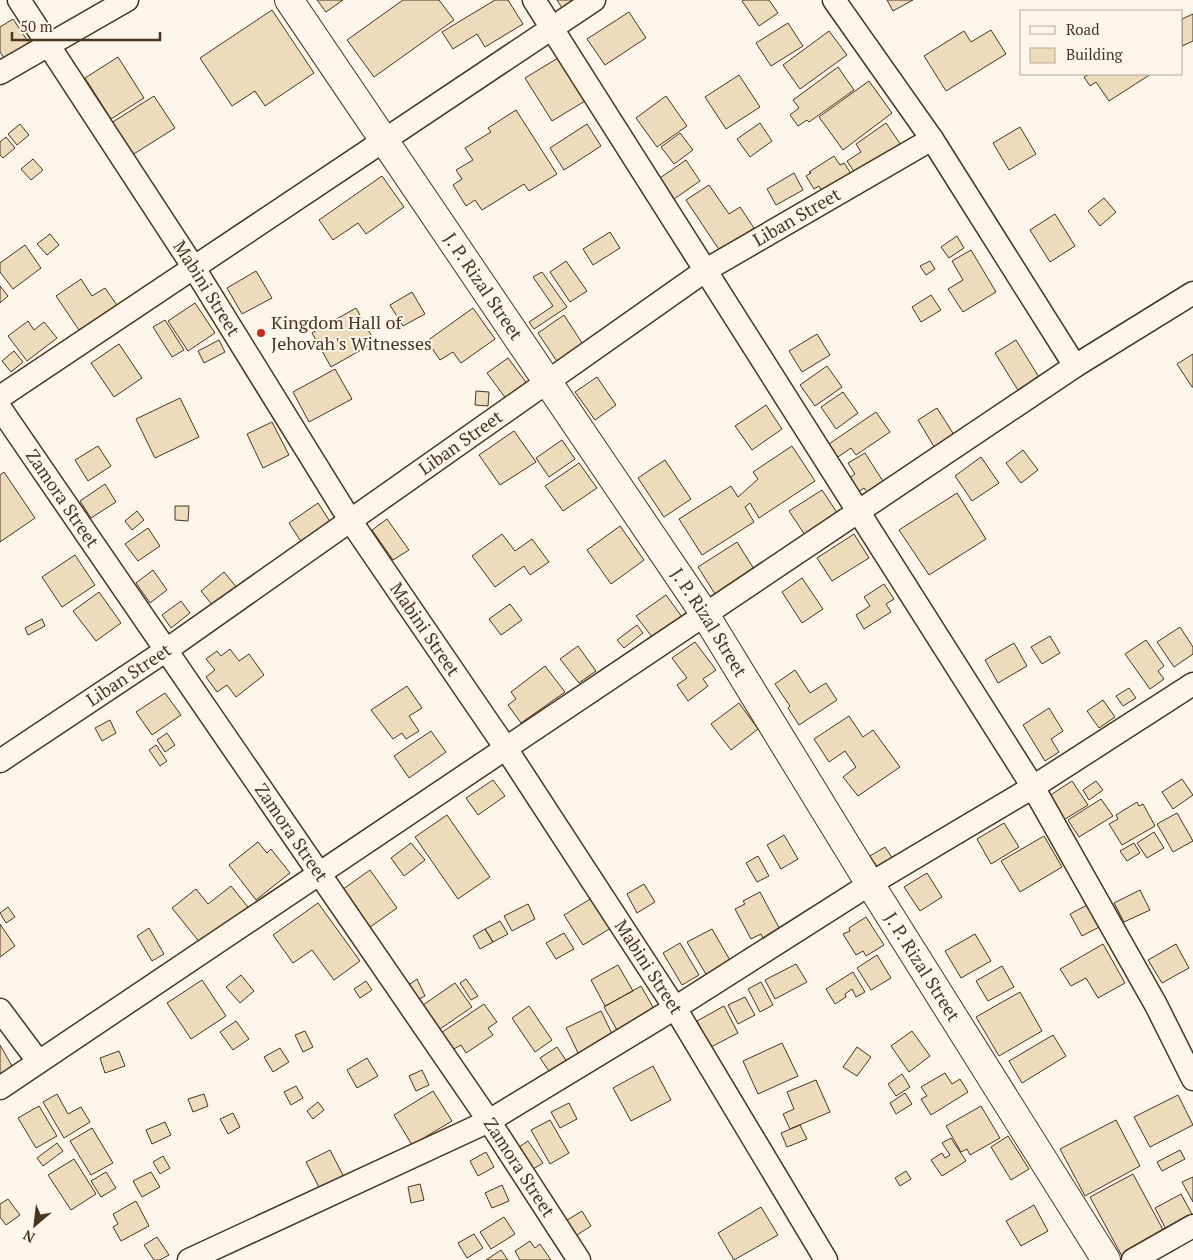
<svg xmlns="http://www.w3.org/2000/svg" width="1193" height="1260" font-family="'PT Serif',serif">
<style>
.building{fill:#ecdcbc;stroke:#4a3520}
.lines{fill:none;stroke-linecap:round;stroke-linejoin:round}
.minor-casing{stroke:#4a3520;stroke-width:25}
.major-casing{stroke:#4a3520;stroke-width:30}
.minor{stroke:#fbf6e9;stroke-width:22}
.major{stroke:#fbf6e9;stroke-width:28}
.poi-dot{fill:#c62828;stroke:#fbf6e9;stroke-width:2}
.labels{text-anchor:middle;stroke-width:4;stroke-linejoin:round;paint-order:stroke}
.street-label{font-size:18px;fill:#4a3520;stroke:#fbf6e9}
.poi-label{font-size:18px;fill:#4a3520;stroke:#fbf6e9;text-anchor:start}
</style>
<rect width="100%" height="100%" fill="#fbf6e9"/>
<path class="building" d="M317 0H343L326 12Z
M403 0H439L454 20 374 77 347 40Z
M495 0H508L523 24 485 47 477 34 453 49 442 32Z
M557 0H583L565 13Z
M744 0H769L778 13 759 26 742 1Z
M887 0H913L893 11Z
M272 10 314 73 265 106 255 91 232 106 200 58Z
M629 12 646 38 605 65 587 39Z
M1193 14V41L1182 46V19Z
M13 19 31 46 7 62 0 52V27Z
M788 23 803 46 771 66 756 43Z
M991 30 1006 54 946 91 924 56 964 31 971 42Z
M829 31 847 55 800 89 783 65Z
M118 57 144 98 111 119 85 78Z
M558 58 585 101 552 121 525 78Z
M838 67 854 90 809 122 807 120 798 126 790 115 799 108 793 100Z
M1089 74H1151L1109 101 1096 82 1090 86 1084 77Z
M739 75 760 107 726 129 705 97Z
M869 81 892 113 843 150 819 117Z
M154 96 175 128 129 157 108 125Z
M666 96 687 126 657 147 636 118Z
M516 110 557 174 529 191 524 184 482 210 475 200 466 206 453 185 462 179 456 170 473 160 465 148 491 132 488 128Z
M760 123 772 141 750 157 737 139Z
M886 123 901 145 857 176 847 161 861 152 856 144Z
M20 124 29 135 17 145 8 134Z
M587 124 601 146 564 170 550 148Z
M1020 127 1036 154 1009 170 993 143Z
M680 133 693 150 674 164 661 147Z
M6 137 15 148 3 158 0 155V142Z
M834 156 840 165 844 163 852 175 825 196 819 186 814 189 806 176 811 173 809 172Z
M33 159 43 170 31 180 21 169Z
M686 160 700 181 674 199 660 178Z
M794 173 803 190 776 205 767 189Z
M382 176 404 207 366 234 358 223 333 240 319 220Z
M709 185 729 214 740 207 754 228 720 251 686 200Z
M1104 198 1116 212 1100 226 1088 211Z
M1055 214 1075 246 1050 262 1030 230Z
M610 232 620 248 593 265 583 249Z
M50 234 59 245 47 255 37 244Z
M957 236 964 248 949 258 941 247Z
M25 245 41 268 13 289 0 272V263Z
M971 250 996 292 963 312 948 289 963 280 952 261Z
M566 261 587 291 570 302 550 272Z
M930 261 935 269 926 275 920 266Z
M256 271 272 298 242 314 227 288Z
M542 272 567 307 534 329 529 322 553 306 533 277Z
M81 279 92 296 105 288 121 311 83 336 56 296Z
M0 286 8 296 0 303Z
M412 292 425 314 403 326 390 305Z
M931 295 941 310 921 322 912 307Z
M195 303 215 333 188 351 168 321Z
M356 308 375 342 331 367 312 333Z
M473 308 495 339 461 363 453 352 440 360 427 341Z
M564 315 584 346 558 363 538 333Z
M165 320 184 350 172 357 153 327Z
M28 321 34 330 44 322 57 338 27 361 8 336Z
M817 334 830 355 802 372 789 351Z
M219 340 225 352 204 363 198 351Z
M1016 340 1042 382 1021 395 995 353Z
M119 344 142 378 114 397 91 363Z
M14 351 23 362 11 372 2 361Z
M1193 354V387H1192L1177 364Z
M508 358 531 389 510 404 487 373Z
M827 366 842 387 815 406 800 385Z
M335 369 352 399 309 422 293 392Z
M597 377 616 405 595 420 575 392Z
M476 391 489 392 488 406 475 405Z
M843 392 858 413 836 429 821 407Z
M180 398 199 437 155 458 136 419Z
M766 405 782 429 752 450 735 426Z
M937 408 956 438 936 450 918 420Z
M876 412 890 432 856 455 851 448 835 459 826 446Z
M272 422 289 455 263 468 247 434Z
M514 431 536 462 500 485 479 455Z
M562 440 575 459 549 477 536 458Z
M98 446 111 466 88 481 75 460Z
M792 446 815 481 759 518 750 503 745 507 754 522 702 555 679 519 731 486 738 497 758 479 753 472Z
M1023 450 1038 470 1021 483 1006 463Z
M865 453 886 486 870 496 864 488 857 493 848 479 855 474 848 463Z
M981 457 999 483 972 501 955 476Z
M665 460 691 499 664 517 638 478Z
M579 463 597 488 563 511 545 486Z
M4 472 35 518 0 542V475Z
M105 484 116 502 91 518 80 501Z
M822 490 840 517 807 538 789 511Z
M957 493 986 539 929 575 899 530Z
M318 503 331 523 302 543 289 523Z
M175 506H189L188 521 175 520Z
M137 511 144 520 132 530 125 521Z
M387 519 409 550 393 560 372 530Z
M620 526 644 560 611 584 587 550Z
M148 528 160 546 138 561 125 544Z
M502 534 515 551 532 539 549 562 530 575 524 566 495 587 472 556Z
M854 534 869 558 832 581 817 558Z
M737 542 754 569 715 594 698 567Z
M75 555 95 585 62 607 42 577Z
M153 570 167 590 150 603 136 583Z
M224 572 238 589 215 608 201 591Z
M802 578 823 609 802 623 782 592Z
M884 584 894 599 886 604 891 612 864 629 856 615 870 606 864 597Z
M99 592 121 623 96 641 73 611Z
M666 595 685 621 656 642 636 616Z
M181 601 190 613 171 628 162 615Z
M510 604 522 620 501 635 489 619Z
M42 619 45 626 28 635 25 628Z
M637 625 643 633 624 648 617 640Z
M1180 627 1193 647V654L1174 667 1157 642Z
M1050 636 1060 653 1042 664 1031 647Z
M1146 640 1164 666 1158 671 1164 679 1150 689 1125 654Z
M695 642 716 670 703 679 708 686 688 701 677 685 687 678 672 658Z
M1014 643 1027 666 998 683 985 660Z
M578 646 596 671 579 683 560 659Z
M230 649 239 661 249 654 264 675 236 697 227 685 217 692 206 677 215 670 206 659 217 651 221 656Z
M545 666 565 692 521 723 508 705 516 699 511 692Z
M795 670 810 693 826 683 837 700 799 725 788 708 790 706 775 684Z
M407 686 422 708 409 716 419 731 406 739 402 733 393 739 371 710Z
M1129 688 1136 698 1123 706 1116 696Z
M165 693 181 715 152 735 136 712Z
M1103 700 1115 717 1099 728 1087 711Z
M739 703 758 729 731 750 711 724Z
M1049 708 1063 731 1051 739 1059 752 1045 761 1023 725Z
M849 716 863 737 873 730 900 767 858 796 843 777 856 767 845 751 829 762 814 739Z
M110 720 116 733 102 741 95 728Z
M431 731 446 752 409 778 394 756Z
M167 733 175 745 165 752 157 740Z
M156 745 167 761 160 766 149 750Z
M1182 779 1193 795 1173 809 1162 792Z
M493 780 505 796 478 815 466 798Z
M1072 781 1088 805 1062 821 1046 798Z
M1096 781 1103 790 1089 800 1083 790Z
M1101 799 1113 816 1079 837 1068 820Z
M1137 802 1139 806 1143 804 1155 826 1122 845 1109 824 1118 819 1116 815Z
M1177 813 1193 841 1173 852 1157 824Z
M447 815 490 877 458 899 415 837Z
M1004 823 1019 847 991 864 977 839Z
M1154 832 1164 848 1147 858 1137 843Z
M784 835 798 859 781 869 767 845Z
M1044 836 1062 867 1020 892 1001 861Z
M258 842 267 853 271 849 290 873 256 900 229 865Z
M411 843 425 860 404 876 391 858Z
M1134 843 1140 853 1127 861 1120 851Z
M885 847 895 862 881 872 870 856Z
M758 856 769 876 757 882 746 863Z
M370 870 397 908 366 930 339 892Z
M927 873 942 897 920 911 904 887Z
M644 884 655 902 637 913 627 894Z
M231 886 248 907 201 944 172 908 196 889 208 904Z
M1140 890 1150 910 1124 922 1114 903Z
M760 892 784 937 767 946 761 934 751 939 735 909 745 904 743 901Z
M592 898 611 928 583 945 564 915Z
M1093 902 1105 924 1082 936 1070 914Z
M318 903 360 961 334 980 312 950 293 963 273 935Z
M528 904 535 919 512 931 504 916Z
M8 907 15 917 6 923 0 913Z
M866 917 884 945 866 956 863 951 856 955 843 934 850 931 849 928Z
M500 921 508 934 493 942 485 929Z
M0 924 15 946 0 957Z
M149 928 164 954 152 961 137 936Z
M485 929 493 942 480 949 473 936Z
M712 929 731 962 707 976 687 942Z
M564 933 574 949 556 959 546 943Z
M975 934 991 961 961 978 945 951Z
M680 943 699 975 682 985 663 953Z
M1103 944 1125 983 1098 998 1086 978 1071 986 1060 969Z
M1176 944 1189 968 1162 983 1148 960Z
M877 955 891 978 871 990 857 968Z
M796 964 807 982 775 999 765 980Z
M618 965 633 991 605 1006 591 980Z
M1002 966 1014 987 988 1001 976 981Z
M853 972 865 992 856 997 852 989 845 994 846 997 835 1004 826 989Z
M241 975 254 991 240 1003 226 987Z
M417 979 425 996 415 1001 407 986Z
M466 979 478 996 471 1000 460 983Z
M202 980 226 1016 191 1039 167 1003Z
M366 981 372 990 360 998 354 989Z
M761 982 773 1005 760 1012 748 989Z
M455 983 472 1007 440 1029 423 1005Z
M641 986 658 1016 621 1037 604 1007Z
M1020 992 1042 1031 999 1056 976 1017Z
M745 997 755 1015 738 1024 728 1005Z
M484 1004 497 1022 488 1028 493 1035 466 1053 461 1045 452 1050 441 1033Z
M529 1006 552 1040 535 1052 512 1018Z
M724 1006 738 1033 711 1047 697 1021Z
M601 1011 616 1042 581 1059 566 1028Z
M236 1021 249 1039 233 1050 220 1032Z
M305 1031 313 1047 303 1052 295 1035Z
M912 1031 930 1056 909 1072 891 1046Z
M1053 1035 1066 1056 1022 1083 1009 1061Z
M782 1043 798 1076 758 1094 743 1061Z
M0 1045 15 1071 0 1079Z
M557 1047 570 1066 553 1077 540 1058Z
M857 1047 871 1057 857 1076 843 1067Z
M280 1048 289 1062 273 1072 264 1057Z
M119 1051 125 1066 105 1073 100 1058Z
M367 1058 378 1076 357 1088 347 1070Z
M653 1066 671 1100 631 1121 613 1088Z
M422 1070 429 1085 416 1091 409 1076Z
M945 1073 952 1084 960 1079 968 1092 931 1115 921 1099 927 1096 921 1087Z
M902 1074 910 1087 896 1096 888 1084Z
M816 1080 830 1112 790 1129 783 1114 794 1109 787 1092Z
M296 1086 303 1098 291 1105 284 1092Z
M433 1091 452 1121 412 1145 394 1115Z
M905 1093 912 1104 896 1114 890 1103Z
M57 1094 68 1114 81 1107 90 1122 64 1138 43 1102Z
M204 1094 208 1106 193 1112 188 1099Z
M1178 1095 1193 1125 1150 1147 1134 1117Z
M318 1102 324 1110 313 1119 307 1111Z
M569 1103 577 1119 560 1128 551 1112Z
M39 1106 57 1136 36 1148 18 1118Z
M981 1106 1000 1138 970 1155 967 1149 961 1152 946 1126Z
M233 1113 240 1127 228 1134 220 1119Z
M550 1120 569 1153 550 1164 531 1130Z
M1116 1120 1140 1166 1085 1196 1060 1149Z
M165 1122 171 1135 152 1144 146 1130Z
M800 1125 807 1139 787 1147 781 1133Z
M92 1128 113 1163 91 1175 70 1141Z
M1008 1136 1029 1169 1011 1180 991 1147Z
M951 1138 966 1161 942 1176 931 1160 942 1153 945 1158 950 1155 942 1143Z
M528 1141 543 1163 530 1171 516 1149Z
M57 1143 63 1151 43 1166 37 1158Z
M330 1150 345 1179 321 1191 306 1162Z
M1180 1150 1185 1159 1162 1171 1157 1162Z
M486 1152 494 1167 478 1176 470 1161Z
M163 1156 170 1168 160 1174 153 1162Z
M74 1159 96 1194 71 1210 48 1175Z
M906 1171 911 1179 900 1186 895 1178Z
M106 1172 116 1188 101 1197 91 1181Z
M151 1172 160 1187 142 1197 133 1181Z
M1133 1174 1168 1239 1124 1260 1090 1197Z
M1193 1177V1202L1182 1182Z
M420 1184 424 1200 411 1203 408 1187Z
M502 1185 509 1201 492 1208 485 1193Z
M1181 1194 1193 1216 1168 1233 1155 1208Z
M8 1199 20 1215 6 1225 0 1217V1204Z
M136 1201 149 1226 121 1241 113 1227 118 1224 113 1214Z
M1034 1205 1048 1231 1021 1246 1006 1221Z
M761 1207 778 1235 734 1260 718 1233Z
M582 1211 591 1226 574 1237 564 1222Z
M504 1217 515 1234 491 1249 480 1232Z
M474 1234 483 1248 467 1258 458 1243Z
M157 1237 169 1255 160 1260H154L144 1245Z
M530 1241 535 1248 540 1244 551 1260H520L515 1251Z
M501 1250 508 1260H486Z"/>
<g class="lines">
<g class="minor-casing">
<g id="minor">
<path id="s1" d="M19 0 194 268 350 520 505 747 675 1008 826 1260"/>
<path d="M534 0 1033 787 1156 1005 1193 1079"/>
<path d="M834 0 932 139 1075 366"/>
<path d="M0 73 127 0"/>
<path d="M0 397 594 0"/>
<path id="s2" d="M0 408 489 1121 579 1260"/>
<path id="s3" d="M0 761 165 651 706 270 932 139"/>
<path d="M0 1010 38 1061"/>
<path d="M0 1088 1075 366 1193 293"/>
<path d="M189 1260 489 1121 675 1008 870 884 1033 787 1193 684"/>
<path d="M1133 1260 1193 1226"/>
</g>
</g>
<g class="major-casing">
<g id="major">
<path id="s4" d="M289 0 704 613 870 884 1106 1260"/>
</g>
</g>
<use href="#minor" class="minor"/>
<use href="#major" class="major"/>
</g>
<circle class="poi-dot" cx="261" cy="333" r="5"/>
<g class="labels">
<g class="street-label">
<text dy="6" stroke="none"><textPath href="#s3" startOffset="965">Liban Street</textPath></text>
<text dy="6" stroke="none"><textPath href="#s4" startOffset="346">J. P. Rizal Street</textPath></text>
<text dy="6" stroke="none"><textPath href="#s1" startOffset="344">Mabini Street</textPath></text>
<text dy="6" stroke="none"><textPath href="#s3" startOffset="560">Liban Street</textPath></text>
<text dy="6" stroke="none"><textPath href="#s2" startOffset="110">Zamora Street</textPath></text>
<text dy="6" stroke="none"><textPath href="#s4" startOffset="751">J. P. Rizal Street</textPath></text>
<text dy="6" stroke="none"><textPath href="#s1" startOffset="749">Mabini Street</textPath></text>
<text dy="6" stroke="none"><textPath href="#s3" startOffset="155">Liban Street</textPath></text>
<text dy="6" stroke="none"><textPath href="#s2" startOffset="515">Zamora Street</textPath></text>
<text dy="6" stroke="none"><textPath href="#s1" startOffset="1154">Mabini Street</textPath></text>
<text dy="6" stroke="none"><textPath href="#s4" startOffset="1156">J. P. Rizal Street</textPath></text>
<text dy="6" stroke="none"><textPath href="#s2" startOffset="920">Zamora Street</textPath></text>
</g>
<g class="poi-label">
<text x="271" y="329">Kingdom Hall of<tspan x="271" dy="21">Jehovah's Witnesses</tspan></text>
</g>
</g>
<rect x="1020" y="10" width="162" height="65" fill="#fbf6e9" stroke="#b4a999"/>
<rect x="1030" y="26" width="25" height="8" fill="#fbf6e9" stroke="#b4a999"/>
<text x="1066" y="35" font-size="15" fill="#4a3520">Road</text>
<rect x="1030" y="48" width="25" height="15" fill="#ecdcbc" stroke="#b4a999"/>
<text x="1066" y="60" font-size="15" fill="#4a3520">Building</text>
<g transform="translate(35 1225) rotate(208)" stroke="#fbf6e9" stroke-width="4" paint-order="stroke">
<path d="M0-4L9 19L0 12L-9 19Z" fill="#4a3520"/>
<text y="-8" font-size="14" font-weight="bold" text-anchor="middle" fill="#4a3520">N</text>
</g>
<path d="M12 32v8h148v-8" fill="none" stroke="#4a3520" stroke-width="2.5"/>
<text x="20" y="32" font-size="15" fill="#4a3520" stroke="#fbf6e9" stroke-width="4" paint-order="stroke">50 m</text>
</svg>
